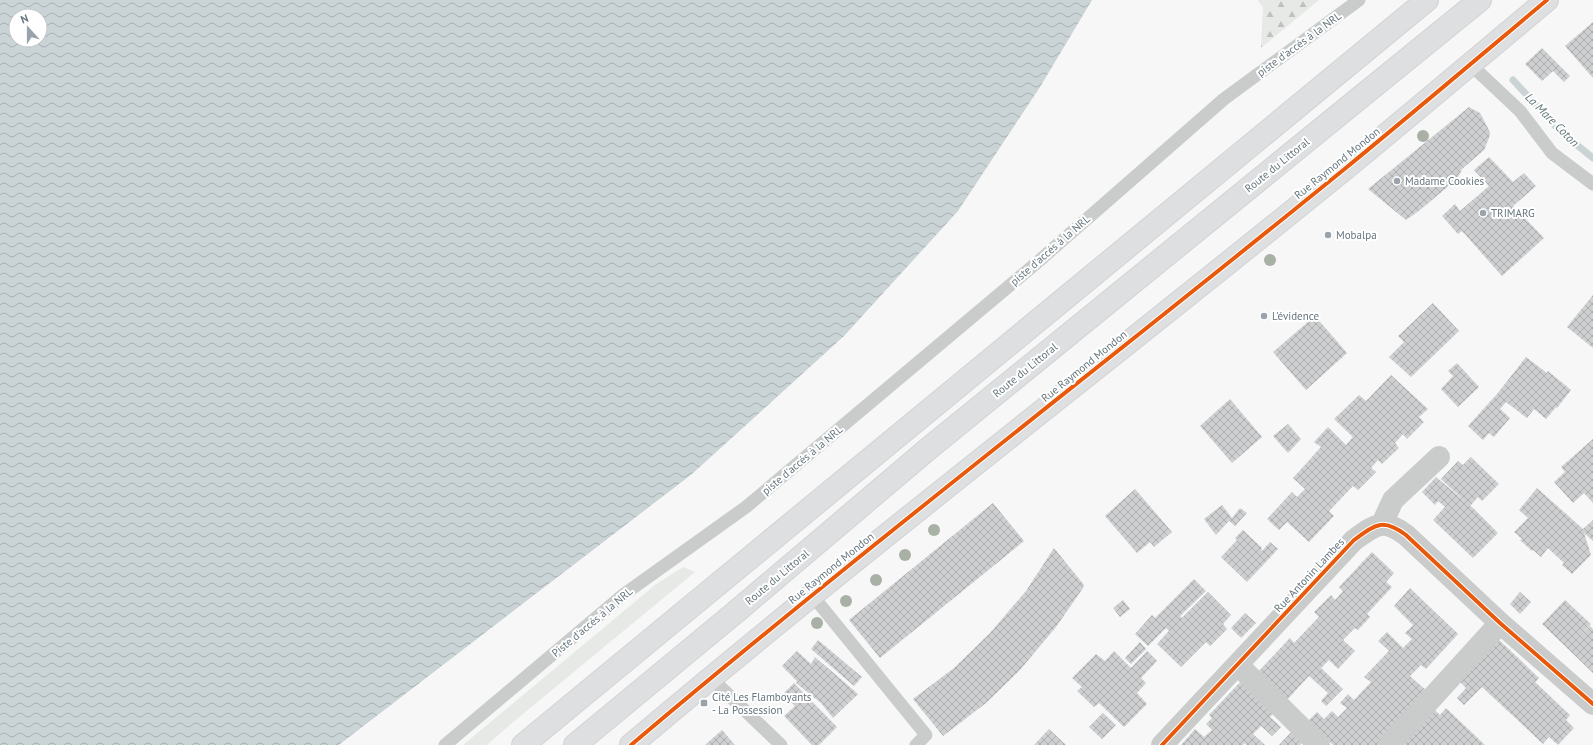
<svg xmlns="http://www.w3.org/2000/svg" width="1593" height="745" font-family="'PT Sans',sans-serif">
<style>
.grass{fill:#e6e9e5}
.forest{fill:url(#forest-firs)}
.water{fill:url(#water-waves);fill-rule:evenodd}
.pier{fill:#f7f7f7}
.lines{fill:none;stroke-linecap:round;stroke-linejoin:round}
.stream{stroke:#cad3d5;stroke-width:7}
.building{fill:url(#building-cross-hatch)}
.primary-casing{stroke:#d2d3d4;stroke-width:24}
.highway-casing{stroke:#d3d4d4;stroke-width:24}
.lane{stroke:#cacccc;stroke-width:13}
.street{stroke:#cacccc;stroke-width:22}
.primary{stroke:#dedfe0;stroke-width:22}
.highway{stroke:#dedfe0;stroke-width:22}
.cycleway-casing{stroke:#fff;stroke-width:6}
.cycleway{stroke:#e8590c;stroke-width:4}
.tree{fill:#a9b1a6}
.poi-dot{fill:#99a3a9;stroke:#fff;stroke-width:1.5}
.labels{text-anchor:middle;stroke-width:4;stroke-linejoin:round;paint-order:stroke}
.street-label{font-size:11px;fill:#66767f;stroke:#fff}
.poi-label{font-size:11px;fill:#66767f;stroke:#fff;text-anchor:start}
.water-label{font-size:12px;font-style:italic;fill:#607579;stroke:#fff}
</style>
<defs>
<pattern id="forest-firs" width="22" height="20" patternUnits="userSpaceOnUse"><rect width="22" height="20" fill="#e6e9e5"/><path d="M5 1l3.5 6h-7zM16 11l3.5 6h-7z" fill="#bec1bf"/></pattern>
<pattern id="water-waves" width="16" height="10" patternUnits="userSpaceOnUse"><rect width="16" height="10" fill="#cad3d5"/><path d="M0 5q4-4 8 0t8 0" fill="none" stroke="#a8b0b2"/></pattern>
<pattern id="building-cross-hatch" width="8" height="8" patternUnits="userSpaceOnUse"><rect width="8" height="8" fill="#cecfd0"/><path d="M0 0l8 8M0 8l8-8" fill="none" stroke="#abadae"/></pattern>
</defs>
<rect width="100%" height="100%" fill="#f7f7f7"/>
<path class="grass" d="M683 567 695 572 512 723 487 745H463L655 585Z"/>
<path class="forest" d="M1258 0H1319L1261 48 1263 7Z"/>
<path class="water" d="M0 0H1092L1040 87 958 211 844 336 691 475 339 745H0ZM16 16H40V40H16Z"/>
<path class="pier" d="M858 325 846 338 692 477 342 745H339L691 475Z"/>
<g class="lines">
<path class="stream" d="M1513 80 1561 132 1593 158"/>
</g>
<path class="building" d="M1593 22V78L1565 46Z
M1542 48 1570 76 1564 82 1553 71 1542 81 1525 64Z
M1469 107 1480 113 1490 132 1489 138 1484 150 1462 169 1457 179 1420 210 1406 220 1368 189Z
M1489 157 1513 182 1524 173 1536 186 1513 206 1544 238 1502 276 1462 231 1458 234 1442 216 1455 204 1460 211 1489 186 1474 170Z
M1593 295V348L1567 327Z
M1433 303 1459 331 1411 377 1389 357 1404 342 1398 336Z
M1315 316 1347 353 1306 390 1273 352Z
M1526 357 1547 373 1548 371 1571 390 1557 408 1556 407 1546 419 1534 409 1527 418 1506 402 1500 409 1510 418 1494 437 1489 433 1483 440 1468 426 1497 394Z
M1457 363 1479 387 1458 407 1441 389 1453 376 1448 371Z
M1391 375 1428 409 1419 417 1424 422 1407 439 1403 434 1395 443 1399 448 1382 464 1378 460 1371 468 1376 472 1358 490 1353 486 1329 511 1334 516 1309 542 1287 522 1279 530 1267 519 1292 492 1297 497 1305 489 1293 478 1321 447 1314 442 1328 427 1346 445 1353 437 1334 419 1359 395 1366 401Z
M1230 399 1262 437 1232 463 1200 426Z
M1288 424 1301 439 1288 453 1273 436Z
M1593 439V503L1584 493 1573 503 1554 482 1565 472 1561 467Z
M1471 457 1499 484 1482 501 1478 497 1470 506 1441 479 1458 461 1463 465Z
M1436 477 1474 509 1498 533 1473 558 1433 520 1445 507 1438 501 1435 505 1422 492Z
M1537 488 1583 529 1593 520V541L1584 533 1591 555 1572 574 1562 565 1564 563 1548 548 1541 557 1533 550 1532 551 1520 540 1522 539 1514 532 1528 518 1519 510Z
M1135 489 1172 532 1154 547 1150 542 1137 553 1105 516Z
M993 503 1024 541 880 658 849 620Z
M1222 505 1232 518 1240 508 1247 513 1235 526 1229 521 1216 535 1204 519Z
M1243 530 1262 548 1261 549 1262 551 1270 542 1278 549 1247 582 1221 557 1237 540 1235 538Z
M1054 548 1084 585 1083 588 1056 627 1020 670 986 703 943 736 913 699 954 668 990 633 1026 591Z
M1372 552 1394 573 1386 582 1392 587 1367 614 1370 617 1358 630 1355 628 1343 640 1355 651 1338 669 1329 660 1321 668 1343 689 1326 706 1321 701 1328 693 1309 676 1286 701 1257 673 1290 638 1294 643 1319 617 1314 612 1331 595 1335 600 1343 591 1339 587Z
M1194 579 1206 591 1180 616 1182 618 1208 592 1231 615 1223 624 1227 629 1210 646 1206 642 1181 667 1157 644 1169 631 1166 628 1148 646 1135 634 1152 615 1155 618Z
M1410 588 1458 634 1426 669 1421 665 1410 676 1428 692 1378 745H1333L1308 721 1317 712 1324 719 1332 711 1338 717 1347 708 1340 703 1348 694 1354 700 1371 682 1364 677 1389 651 1378 641 1387 632 1403 648 1412 639 1405 633 1413 625 1394 606Z
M1520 592 1531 602 1520 614 1510 604Z
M1123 600 1130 609 1120 617 1113 608Z
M1565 600 1591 624 1577 639 1590 626 1593 629V673L1542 624Z
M1245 613 1256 623 1241 638 1231 628Z
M1496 637 1539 678 1535 682 1570 715 1566 720 1574 728 1558 745 1549 737 1543 744 1482 687 1464 705 1457 698 1466 688 1457 679Z
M818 640 862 677 854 686 811 649Z
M1140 642 1146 649 1131 664 1125 658Z
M797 651 811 664 815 657 858 694 833 718 821 703 796 683 797 681 782 666Z
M1114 651 1131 668 1147 651 1157 661 1141 678 1146 683 1137 693 1147 704 1124 727 1099 703 1094 707 1077 691 1082 687 1072 678 1096 654 1105 661Z
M1245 677 1278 709 1270 717 1281 727 1272 736 1261 726 1253 734 1265 745H1246L1245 743 1243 745H1181L1195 729 1204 737 1212 730 1206 724 1212 718 1209 715Z
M794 683 837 727 819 745H812L784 716 795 706 783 694Z
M1431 706 1440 715 1446 708 1485 745H1405L1401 741Z
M1103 713 1116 725 1102 739 1089 727Z
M1296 727 1308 738 1300 745H1279Z
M1049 729 1066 745H1034Z
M722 730 735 745H705Z"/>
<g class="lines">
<g class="primary-casing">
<path id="primary" d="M717 585 1427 0
M737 611 928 449 1480 0
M631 745C865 547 1109 361 1347 167 1414 112 1480 56 1547 0"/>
</g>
<g class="highway-casing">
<path id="highway" d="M523 745 717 585
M575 745 737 611"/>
</g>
<path class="lane" d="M1470 64 1520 111 1552 153 1593 184
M812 595 926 735 916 745
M711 678 781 745
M445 745 623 595 746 507 1040 260 1224 99 1359 0"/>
<path class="street" d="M1382 524 1393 500 1439 457
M1238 665 1319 745
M1162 745 1354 540C1376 524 1383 518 1406 535L1500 623 1593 704
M1389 745 1500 623"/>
<use href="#primary" class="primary"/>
<use href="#highway" class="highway"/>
<g class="cycleway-casing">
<path id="cycleway" d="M631 745C865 547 1109 361 1347 167 1414 112 1480 56 1547 0
M1162 745 1354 540C1376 524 1383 518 1406 535L1500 623 1593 704"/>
</g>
<use href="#cycleway" class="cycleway"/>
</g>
<g class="tree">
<circle cx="1423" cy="136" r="6"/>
<circle cx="1270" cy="260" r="6"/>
<circle cx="934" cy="530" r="6"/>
<circle cx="905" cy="555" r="6"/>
<circle cx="876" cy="580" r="6"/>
<circle cx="846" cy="601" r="6"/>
<circle cx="817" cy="623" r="6"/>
</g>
<g class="poi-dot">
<circle cx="1397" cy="181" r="4"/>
<circle cx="1483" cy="213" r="4"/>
<circle cx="1328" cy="235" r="4"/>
<circle cx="1264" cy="316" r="4"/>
<rect x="700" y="699" width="8" height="8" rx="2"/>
</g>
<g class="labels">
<g class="street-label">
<text transform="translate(1299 44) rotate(-36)" y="4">piste d'accés à la NRL</text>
<text transform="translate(1337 163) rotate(-39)" y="4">Rue Raymond Mondon</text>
<text transform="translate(1277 165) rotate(-39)" y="4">Route du Littoral</text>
<text transform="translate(1050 250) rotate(-41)" y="4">piste d'accés à la NRL</text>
<text transform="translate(1084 366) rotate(-39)" y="4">Rue Raymond Mondon</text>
<text transform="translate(1025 370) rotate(-39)" y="4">Route du Littoral</text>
<text transform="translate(802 460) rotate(-40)" y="4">piste d'accés à la NRL</text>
<text transform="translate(831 568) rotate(-39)" y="4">Rue Raymond Mondon</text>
<text transform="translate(1309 575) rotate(-47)" y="4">Rue Antonin Lambes</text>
<text transform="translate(777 577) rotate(-40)" y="4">Route du Littoral</text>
<text transform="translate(592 622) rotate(-40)" y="4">Piste d'accés à la NRL</text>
</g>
<g class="poi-label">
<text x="1405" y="185">Madame Cookies</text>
<text x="1491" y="217">TRIMARG</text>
<text x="1336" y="239">Mobalpa</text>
<text x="1272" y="320">L'évidence</text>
<text x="712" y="701">Cité Les Flamboyants<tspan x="712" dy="13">- La Possession</tspan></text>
</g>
<g class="water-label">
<text transform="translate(1552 120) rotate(45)" y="4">La Mare Coton</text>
</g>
</g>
<g transform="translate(28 28) rotate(339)"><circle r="19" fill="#ffffff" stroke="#c2c8cc"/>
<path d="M0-3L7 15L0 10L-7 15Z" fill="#99a3a9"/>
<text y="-6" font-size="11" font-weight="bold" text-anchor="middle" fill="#66767f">N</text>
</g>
</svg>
